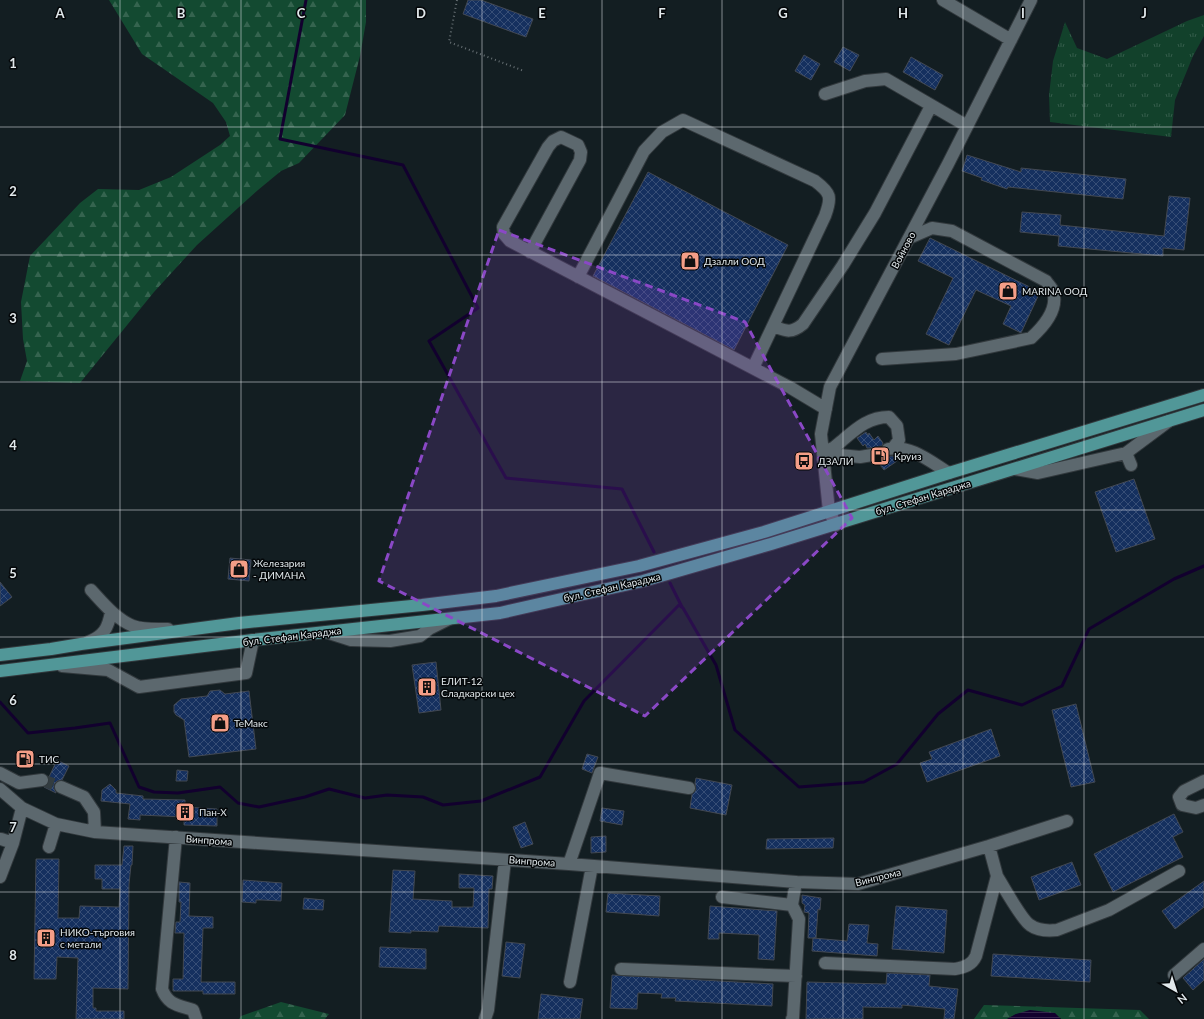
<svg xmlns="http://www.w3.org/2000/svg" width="1204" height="1019" font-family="Lato,sans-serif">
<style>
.grass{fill:url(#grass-tufts)}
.forest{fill:url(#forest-firs)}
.water{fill:url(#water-rules)}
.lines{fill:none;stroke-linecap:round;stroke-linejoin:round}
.stream{stroke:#12002e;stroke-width:3}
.building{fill:url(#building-cross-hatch);stroke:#424852}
.minor-tunnel{stroke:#323c40;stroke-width:12;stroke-dasharray:12 6;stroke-linecap:butt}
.minor-casing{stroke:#32393d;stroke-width:14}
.major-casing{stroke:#32393d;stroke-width:14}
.path{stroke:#687175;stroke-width:2;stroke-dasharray:1 3;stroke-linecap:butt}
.minor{stroke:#5c686e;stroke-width:12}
.major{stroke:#519798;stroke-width:12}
.marked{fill:#8a48c6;fill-opacity:0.2;stroke:#8a48c6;stroke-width:3;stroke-dasharray:8 5;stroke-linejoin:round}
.grid{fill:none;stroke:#e1e8eb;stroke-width:1;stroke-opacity:0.55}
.labels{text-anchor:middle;stroke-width:3;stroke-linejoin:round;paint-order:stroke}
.street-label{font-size:10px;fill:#e1e8eb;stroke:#040709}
.poi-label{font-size:10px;fill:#e1e8eb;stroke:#040709;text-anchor:start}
.grid-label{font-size:13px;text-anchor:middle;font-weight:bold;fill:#e1e8eb;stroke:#040709;stroke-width:3;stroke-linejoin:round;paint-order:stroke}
</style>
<defs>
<pattern id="grass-tufts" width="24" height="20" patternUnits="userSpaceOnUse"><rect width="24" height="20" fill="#12412b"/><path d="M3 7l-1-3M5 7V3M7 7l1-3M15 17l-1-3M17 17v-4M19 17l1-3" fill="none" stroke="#345c4a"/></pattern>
<pattern id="forest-firs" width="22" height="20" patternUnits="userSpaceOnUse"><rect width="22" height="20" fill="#134a31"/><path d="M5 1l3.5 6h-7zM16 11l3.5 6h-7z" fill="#35644f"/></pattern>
<pattern id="water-rules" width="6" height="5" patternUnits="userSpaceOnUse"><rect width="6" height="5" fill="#12002e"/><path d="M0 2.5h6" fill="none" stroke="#34254c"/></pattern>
<pattern id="building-cross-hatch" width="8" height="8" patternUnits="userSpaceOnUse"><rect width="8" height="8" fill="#15305f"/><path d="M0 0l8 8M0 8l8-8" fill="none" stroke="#374e76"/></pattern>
</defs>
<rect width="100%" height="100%" fill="#131e22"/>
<path class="grass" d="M1204 15V36L1193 56 1175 100 1171 137 1050 122 1049 95 1053 61 1065 22 1077 48 1107 59 1187 21Z"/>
<path class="forest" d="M109 0H366V22L360 56 345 115 299 163 281 171 258 190 197 245 154 292 80 383 20 381 27 361 23 339 21 302 30 256 80 203 98 189 139 190 171 177 220 145 230 136 226 122 213 103 142 54Z
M281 1002 329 1014 325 1019H239L241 1016Z
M984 1005 1140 1010 1149 1019H1061V1018L1016 1014 1007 1019H974Z"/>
<path class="water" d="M1030 1010 1055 1013 1061 1019H1007L1016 1014Z"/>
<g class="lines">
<path class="stream" d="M306 0 280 139 403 165 478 308 429 341 506 478 622 489 654 552
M670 583 682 607
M0 702 28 733 75 728 110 723 139 787 154 792 178 793 220 787 238 803 259 807 305 797 329 789 365 798 387 795 423 797 443 805 481 801 540 777 584 701 679 605 683 608 716 665 735 730 799 787 864 782 897 764 938 714 968 690 1022 705 1062 686 1089 629 1174 579 1204 566"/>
</g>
<path class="building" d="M468 0H481L533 19 526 37 463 14Z
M843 47 859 55 850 71 834 62Z
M804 55 820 64 811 80 795 71Z
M911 57 943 75 935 90 903 72Z
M967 155 1021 172V168L1126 179 1123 199 1008 187 1007 189 981 180 982 178 962 171Z
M648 172 788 245 734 350 593 276Z
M1169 196 1190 198 1184 250 1163 248V256L1058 246 1059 236 1020 232 1022 212 1061 215 1060 225 1164 236Z
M930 238 1040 292 1021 333 1003 324 1011 306 976 290 949 345 926 334 953 278 918 261Z
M866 432 868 435 869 433 874 440 878 436 883 443 881 449 882 454 885 456H893L897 461 884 470 877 461 879 454 878 450 874 448H867L865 444 863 446 857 438Z
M1134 479 1155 539 1116 552 1095 492Z
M230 558 251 560 249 581 228 579Z
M0 582 12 597 0 606Z
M436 662 441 710 419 713 412 665Z
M220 690 225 694 249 691 256 749 189 757 184 720 176 715 174 712V705L181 699 207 696 210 691Z
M1076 704 1095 782 1071 787 1052 710Z
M991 729 1000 756 927 782 920 763 932 759 929 752Z
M587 754 598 757 592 773 582 769Z
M57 760 69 766 62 780 57 781 54 784V788L56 793 44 787 49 783V777Z
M177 770 188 771 187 781H176Z
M696 778 732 785 726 815 690 808 692 794 696 790 695 783Z
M110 784 116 790V793L143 796V799L185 800V807L217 809V826L184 825V817L140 815V820L128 819 130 804 101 801 102 790Z
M602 808 624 811 622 825 600 821Z
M1174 814 1183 832 1173 837 1183 857 1113 892 1094 854Z
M525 822 533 844 521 848 513 827Z
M606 836V852L591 853V837Z
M834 838 833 848 766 849 767 839Z
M124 846H133L132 865H131L129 884 128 989 93 988V1008H96V1011H124V1019H76L78 958 57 957 56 979H34L36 859H59L58 918H79L80 906 119 907 120 889H102V879H95V865H122Z
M1072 862 1081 885 1039 900 1031 877Z
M393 870 415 871 413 899 452 901V907H473L474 888H459V874L493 876 492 889H489L488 928 439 926 438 932 411 931V933L389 932Z
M243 880 282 883 281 901 262 900H256V903L242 902Z
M1204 881V907L1175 929 1162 911Z
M179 882 190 883 189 916 213 917V928H203L201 982H235V994H203V991H173V979H183L184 933H175L176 922H180L181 902H179Z
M608 893 660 896 659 916 606 912Z
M802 895 821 898 820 910 818 909 816 938H808L809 913 804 912 805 905 802 903Z
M304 898 324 900 323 910 303 909Z
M710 906 777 911 774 960 758 959 759 935 719 933V939H708Z
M896 906 947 910 944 953 892 949Z
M849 924 869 925 867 943 878 944 877 956 812 951 813 938 847 941Z
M506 942 525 944 520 978 502 976Z
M380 947 426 949V969L379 967Z
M993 954 1091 960 1090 982 991 976Z
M1204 959V980L1193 990 1183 978Z
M887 973 930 975 929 986 958 989 954 1019H944L945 1009 902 1005V1008L863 1007V1019H806L807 982 886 984Z
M612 975 773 984 772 1006 675 1001 676 998H661L662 994 638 993 637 1009 610 1008Z
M541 994 583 999 580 1019H538Z"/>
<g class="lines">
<path class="minor-tunnel" d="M872 455 888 449
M42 780 61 787"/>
<g class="minor-casing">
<path id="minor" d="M943 0 1011 40
M825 94 865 81 886 79 967 126
M530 252 580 160 581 152 578 145 561 137 553 141 548 147 503 227 504 234 510 241 791 388 826 409
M578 277 644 151 662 132 683 120 815 181C831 193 832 197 825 216L753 368
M773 326C786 331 791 334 803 324L843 265 875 213 931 106
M882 359 956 354 1031 338C1043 327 1059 310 1053 291 1052 288 1048 284 1046 281L952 231 932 228 909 238
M888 449C910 444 931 462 949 473
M823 451C834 449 836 446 844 439 858 427 870 417 889 417L897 426 899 440 893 448
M1126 453 1131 465
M823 459 839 455 860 457 872 455
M1015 469 1038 473 1126 453 1169 421
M836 525 829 511 821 434 830 387 948 164 1031 0
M91 590C103 603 116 619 133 626 144 630 157 629 168 629
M326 632 351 640 390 641 420 636 429 629 449 619
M88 642C104 636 108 628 111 612
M62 666 108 670 139 687 246 673 253 640
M0 773 19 783 42 780
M1204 781 1184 791 1179 797 1182 805 1196 808 1204 805
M61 787 84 797 94 812 95 832
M0 789 22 808 56 824 95 832 569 864 796 882 858 884 989 846 1067 821
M176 837 162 989C168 1005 178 1005 193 1010L196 1019
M1 839 13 843
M49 847 56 824
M569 864 600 773 689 788
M997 876C1003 886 1022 920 1030 925 1037 930 1048 931 1057 930L1109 910 1179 871
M0 877 13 843 22 808
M722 897 792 905 799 919 793 1018 792 1019
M792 905 796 882
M825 963 955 969C965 967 972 965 976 956L997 876 989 846
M621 969 796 976
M1174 975 1204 949
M570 982 592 866
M485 1019 488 1010 505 860"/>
</g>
<g class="major-casing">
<path id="major" d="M0 655 51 649 81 644 239 623 422 605 496 596 639 566 764 532 949 473 1204 395
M0 671 253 640 500 613 566 598 643 581 771 544 1204 410"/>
</g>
<path class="path" d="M457 0 449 42 524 71"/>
<use href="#minor" class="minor"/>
<use href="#major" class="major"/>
</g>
<path class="marked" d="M499 230 745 322 852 518 645 716 379 581Z"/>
<path class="grid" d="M120 0V1019M241 0V1019M361 0V1019M482 0V1019M602 0V1019M722 0V1019M843 0V1019M963 0V1019M1084 0V1019M0 127H1204M0 255H1204M0 382H1204M0 510H1204M0 637H1204M0 764H1204M0 892H1204"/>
<defs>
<g id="shop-square" transform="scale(1)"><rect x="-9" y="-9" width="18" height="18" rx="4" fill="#f49e87" stroke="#040709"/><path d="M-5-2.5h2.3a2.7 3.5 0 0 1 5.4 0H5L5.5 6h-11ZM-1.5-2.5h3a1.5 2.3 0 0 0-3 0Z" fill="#111"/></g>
<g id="fuel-square" transform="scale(1)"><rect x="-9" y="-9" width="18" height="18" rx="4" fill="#f49e87" stroke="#040709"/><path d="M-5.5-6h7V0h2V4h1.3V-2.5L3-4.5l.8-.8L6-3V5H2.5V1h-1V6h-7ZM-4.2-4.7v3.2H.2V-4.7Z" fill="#111"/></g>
<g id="bus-square" transform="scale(1)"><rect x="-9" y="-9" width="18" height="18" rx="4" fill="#f49e87" stroke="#040709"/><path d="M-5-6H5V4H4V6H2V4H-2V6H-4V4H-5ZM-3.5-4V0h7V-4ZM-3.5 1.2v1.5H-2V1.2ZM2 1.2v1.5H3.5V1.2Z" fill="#111"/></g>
<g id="building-square" transform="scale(1)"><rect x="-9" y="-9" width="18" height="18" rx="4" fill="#f49e87" stroke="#040709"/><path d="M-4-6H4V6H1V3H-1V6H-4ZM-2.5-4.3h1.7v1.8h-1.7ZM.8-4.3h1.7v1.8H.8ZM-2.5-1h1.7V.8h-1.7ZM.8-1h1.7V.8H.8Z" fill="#111"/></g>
</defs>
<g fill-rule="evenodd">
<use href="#shop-square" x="690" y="261"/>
<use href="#shop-square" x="1008" y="291"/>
<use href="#fuel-square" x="880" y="456"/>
<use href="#bus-square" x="804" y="461"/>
<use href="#shop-square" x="239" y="569"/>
<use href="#building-square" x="427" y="687"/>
<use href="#shop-square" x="220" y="723"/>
<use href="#fuel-square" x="25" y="759"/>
<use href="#building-square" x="185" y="812"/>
<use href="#building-square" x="46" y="938"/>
</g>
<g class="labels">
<g class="street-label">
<text transform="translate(903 250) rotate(-62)" y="4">Войново</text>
<text transform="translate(923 497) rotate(-17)" y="4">бул. Стефан Караджа</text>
<text transform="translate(612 587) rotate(-13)" y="4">бул. Стефан Караджа</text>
<text transform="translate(292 636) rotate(-7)" y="4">бул. Стефан Караджа</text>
<text transform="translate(209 840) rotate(4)" y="4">Винпрома</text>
<text transform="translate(532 861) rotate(4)" y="4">Винпрома</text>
<text transform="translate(878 877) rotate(-14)" y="4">Винпрома</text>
</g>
<g class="poi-label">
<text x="704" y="265">Дзалли ООД</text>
<text x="1022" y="295">MARINA ООД</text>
<text x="894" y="460">Круиз</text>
<text x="818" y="465">ДЗАЛИ</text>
<text x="253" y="567">Железария<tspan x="253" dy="12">- ДИМАНА</tspan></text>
<text x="441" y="685">ЕЛИТ-12<tspan x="441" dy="12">Сладкарски цех</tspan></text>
<text x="234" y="727">ТеМакс</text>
<text x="39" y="763">ТИС</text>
<text x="199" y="816">Пан-Х</text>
<text x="60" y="936">НИКО-търговия<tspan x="60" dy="12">с метали</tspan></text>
</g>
</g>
<g class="grid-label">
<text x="60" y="18">A</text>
<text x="181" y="18">B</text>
<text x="301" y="18">C</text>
<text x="421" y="18">D</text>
<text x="542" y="18">E</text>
<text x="662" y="18">F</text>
<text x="783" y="18">G</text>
<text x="903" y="18">H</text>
<text x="1023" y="18">I</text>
<text x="1144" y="18">J</text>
<text x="13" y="68">1</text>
<text x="13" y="196">2</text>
<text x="13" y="323">3</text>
<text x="13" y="450">4</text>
<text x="13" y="578">5</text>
<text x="13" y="705">6</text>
<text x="13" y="832">7</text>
<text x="13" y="960">8</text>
</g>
<g transform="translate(1176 991) rotate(141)" stroke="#040709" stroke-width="3" paint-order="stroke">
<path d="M0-3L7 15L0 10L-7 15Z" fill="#e1e8eb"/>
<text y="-6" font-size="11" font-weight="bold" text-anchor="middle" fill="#e1e8eb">N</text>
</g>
</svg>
